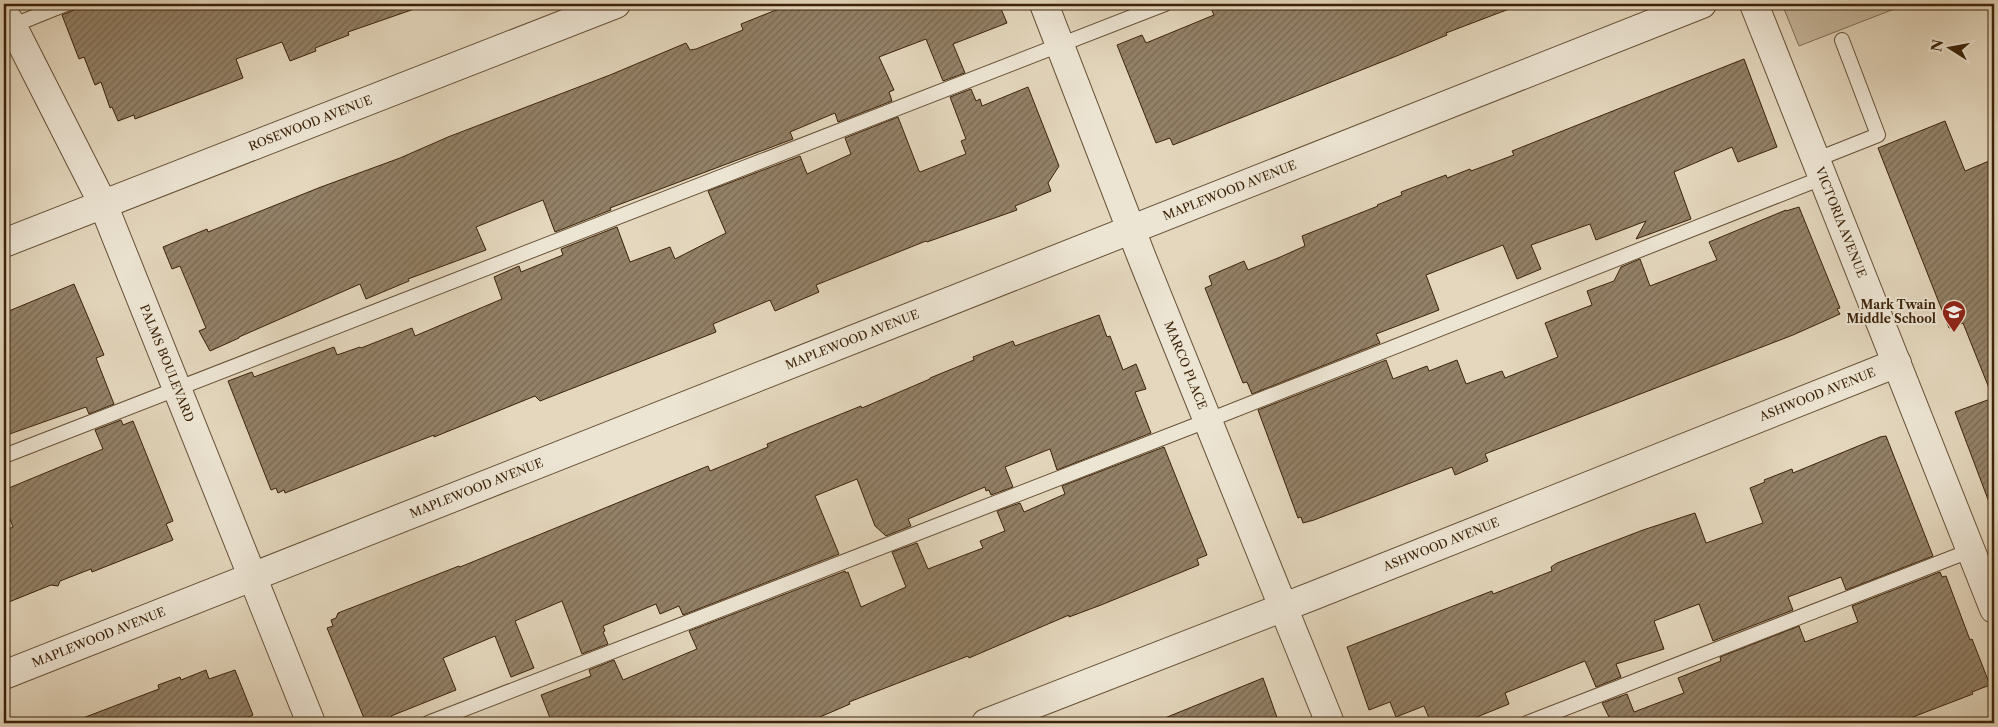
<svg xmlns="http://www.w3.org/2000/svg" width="1998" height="727" font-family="'Libre Caslon Text',serif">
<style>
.pitch{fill:#c7b89e;stroke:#826e54}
.building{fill:url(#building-hatch);stroke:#3c2309}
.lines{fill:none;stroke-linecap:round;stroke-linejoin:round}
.service-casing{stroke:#665036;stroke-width:16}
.minor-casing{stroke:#665036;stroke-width:30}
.tertiary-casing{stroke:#665036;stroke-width:30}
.service{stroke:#ede5d4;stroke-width:14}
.minor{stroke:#ede5d4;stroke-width:28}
.tertiary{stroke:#ede5d4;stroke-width:28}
.labels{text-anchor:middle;stroke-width:4;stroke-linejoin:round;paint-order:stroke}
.street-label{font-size:12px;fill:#3c2309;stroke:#ede5d4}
.poi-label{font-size:12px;font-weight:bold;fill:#3c2309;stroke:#ede5d4;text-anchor:end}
</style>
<defs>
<pattern id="building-hatch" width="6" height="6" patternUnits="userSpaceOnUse" patternTransform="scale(1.25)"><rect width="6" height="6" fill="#938167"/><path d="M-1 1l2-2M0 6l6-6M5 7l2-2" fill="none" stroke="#796953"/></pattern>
</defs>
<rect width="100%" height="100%" fill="#e4d7bd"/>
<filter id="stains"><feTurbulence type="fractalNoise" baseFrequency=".004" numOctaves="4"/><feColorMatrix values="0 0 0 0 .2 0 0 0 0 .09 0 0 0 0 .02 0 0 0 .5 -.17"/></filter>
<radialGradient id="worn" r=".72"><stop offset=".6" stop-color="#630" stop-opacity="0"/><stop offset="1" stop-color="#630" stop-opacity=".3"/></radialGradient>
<path class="pitch" d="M1782 4H1907L1799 46Z"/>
<path class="building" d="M88 4H419L420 7 348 32 349 35 315 48 316 51 290 61 282 42 236 59 243 78 135 119 134 115 118 121 112 107 110 108 101 82 95 85 84 57 79 59 62 15Z
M791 4H999L1007 23 953 44 965 73 943 81 926 39 879 57 894 90 889 92 892 101 838 122 835 113 790 132 793 139 610 208 611 210 555 232 543 200 476 227 486 250 408 279 409 281 366 299 360 284 239 337V338L210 351 199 331 206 328 180 266 172 269 163 247 207 229 208 232 321 187 400 158 448 137 610 75 686 43 690 50 696 49 743 30 741 24Z
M1209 4H1517V6L1446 33 1447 35 1399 55 1173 145 1170 138 1156 143 1117 45 1142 35 1146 43 1214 15Z
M1744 59 1777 147 1738 162 1732 147 1674 172 1691 219 1636 239 1646 221 1596 240 1590 224 1531 245 1541 269 1517 279 1503 245 1426 275 1439 310 1376 334 1380 343 1252 394 1247 382 1243 383 1205 288 1212 285 1209 276 1244 261 1248 270 1278 258 1305 246 1302 236 1378 206 1377 205 1402 195 1401 192 1446 175 1447 178 1470 169 1471 171 1514 155 1512 151Z
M1028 87 1059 166 1048 183 1051 191 1015 206 1017 210 927 242 926 241 816 285 819 292 775 311 770 300 713 324 716 332 540 401 535 396 434 437V435L285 493 284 490 278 493 276 488 271 490 228 381 252 372 254 377 334 347 337 355 360 347 361 348 412 328 415 336 502 299 494 277 519 266 521 272 563 255 561 249 617 227 630 262 670 247 675 259 726 233 708 191 800 156 807 174 851 154 845 138 898 117 919 171 920 172 966 154 961 141 966 139 950 97 971 89 976 101 980 99 982 106Z
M1945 121 1965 171 1994 159V509L1992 510 1955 412 1993 398 1963 323 1949 328 1878 148Z
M1799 207 1840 308 1837 309 1840 314 1793 335 1485 454 1488 461 1455 475 1452 467 1314 520 1303 523 1301 517 1298 518 1258 410 1386 360 1393 379 1427 366 1429 371 1457 360 1466 384 1502 371 1505 378 1558 357 1545 323 1592 305 1587 291 1614 281 1621 267 1640 259 1650 286 1717 260 1709 242 1786 210V211Z
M74 284 104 355 96 358 114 404 89 414 86 407 4 436V313Z
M1099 315 1107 337 1110 336 1123 370 1136 364 1146 389 1135 392 1151 433 1057 470 1050 449 1005 467 1013 487 991 495 989 490 986 491 985 487 908 519 911 526 886 536 875 526 857 479 815 496 839 554 683 615 679 606 660 614 656 604 603 626 605 631 603 632 608 644 582 654 562 601 515 621 534 668 511 677 495 636 443 658 456 690 391 716 394 723H366L327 628 333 626 331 620 336 618 338 613 459 566 460 567 708 466 710 471 768 447 767 444 772 442 861 406 862 408 930 379V378L974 360 973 357 1013 341 1015 346Z
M121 420 123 425 133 421 173 521 166 524 173 540 92 572 91 569 60 581 58 586 51 585 4 604V531L13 527 4 503V490L103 449 95 430Z
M1886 436 1933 556 1846 590 1841 577 1788 597 1793 610 1713 641 1699 604 1654 621 1664 649 1616 664 1621 677 1596 687 1585 661 1505 693 1509 704 1462 723H1431L1424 706 1396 717 1390 702 1369 710 1347 647 1492 591 1493 594 1552 571 1551 567 1557 563 1643 530 1695 513 1706 543 1763 523 1750 488 1765 482 1764 480 1792 469 1793 473 1880 437Z
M1164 447 1207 555 1197 559 1199 565 1101 605 1069 617V615L983 652 969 658 968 656 849 702 850 704 806 723H552L541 695 591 676 589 670 614 660 623 680 697 649 689 631 845 571 846 573 848 572 861 607 906 587 892 552 917 543 928 569 983 548 980 541 1005 531 997 511 1020 503 1024 512 1065 494 1062 486Z
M1940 572 1942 577 1946 576 1970 640 1972 639 1990 685 1972 692 1973 694 1897 723H1610L1611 721 1602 703 1627 694 1634 712 1684 693 1678 678 1721 661 1720 657 1799 626 1805 642 1858 622 1852 606Z
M206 670 209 679 235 670 253 715 235 723H76L75 721 159 689 158 685 180 677 181 680Z
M1263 678 1279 723H1156L1155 722Z"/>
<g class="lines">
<g class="service-casing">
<path id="service" d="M9 27 66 4
M1815 160 1878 135 1842 40
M4 456 1165 4
M428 723 1209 420 1822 178
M1527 723 1972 550"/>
</g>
<g class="minor-casing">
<g id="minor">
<path id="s1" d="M1044 4 1142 258 1330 723"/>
<path id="s2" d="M1754 4 1994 609"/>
<path id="s3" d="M4 243 616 4"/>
<path id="s4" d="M4 675 1702 4"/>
<path id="s5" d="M986 723 1315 595 1897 363"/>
</g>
</g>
<g class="tertiary-casing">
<g id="tertiary">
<path id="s6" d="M4 14 12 25 103 204 311 723"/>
</g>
</g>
<use href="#service" class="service"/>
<use href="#minor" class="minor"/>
<use href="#tertiary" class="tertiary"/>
</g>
<defs>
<g id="school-pin" transform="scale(1.25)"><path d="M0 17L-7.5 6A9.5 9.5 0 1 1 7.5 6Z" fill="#8f2418" stroke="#ede5d4"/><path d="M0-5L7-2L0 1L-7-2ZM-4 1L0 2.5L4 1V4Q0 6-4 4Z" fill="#fff"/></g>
</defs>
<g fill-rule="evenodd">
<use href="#school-pin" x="1954" y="312"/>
</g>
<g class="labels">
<g class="street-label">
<text dy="4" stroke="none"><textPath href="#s3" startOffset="329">ROSEWOOD AVENUE</textPath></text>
<text dy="4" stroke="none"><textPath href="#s4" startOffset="1318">MAPLEWOOD AVENUE</textPath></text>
<text dy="4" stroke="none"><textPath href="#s2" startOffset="235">VICTORIA AVENUE</textPath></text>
<text dy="4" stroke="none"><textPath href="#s4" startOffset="912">MAPLEWOOD AVENUE</textPath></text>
<text dy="4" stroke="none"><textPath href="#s6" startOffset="386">PALMS BOULEVARD</textPath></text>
<text dy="4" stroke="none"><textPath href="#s1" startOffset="388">MARCO PLACE</textPath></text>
<text dy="4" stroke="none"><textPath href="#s5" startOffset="894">ASHWOOD AVENUE</textPath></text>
<text dy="4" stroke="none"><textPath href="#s4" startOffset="508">MAPLEWOOD AVENUE</textPath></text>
<text dy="4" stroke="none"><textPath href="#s5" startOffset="489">ASHWOOD AVENUE</textPath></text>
<text dy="4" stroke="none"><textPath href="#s4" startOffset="102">MAPLEWOOD AVENUE</textPath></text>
</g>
<g class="poi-label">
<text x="1936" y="309">Mark Twain<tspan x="1936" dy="14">Middle School</tspan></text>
</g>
</g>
<rect width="1998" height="727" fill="none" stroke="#e4d7bd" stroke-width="20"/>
<rect x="5" y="5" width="1988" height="717" fill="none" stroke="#3c2309" stroke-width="2.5"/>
<rect x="10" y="10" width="1978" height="707" fill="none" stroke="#3c2309"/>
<g transform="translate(1950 48) rotate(281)" stroke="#ede5d4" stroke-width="4" paint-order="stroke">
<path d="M0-4L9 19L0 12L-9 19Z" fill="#3c2309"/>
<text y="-8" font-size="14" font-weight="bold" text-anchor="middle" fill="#3c2309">N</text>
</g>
<rect width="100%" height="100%" filter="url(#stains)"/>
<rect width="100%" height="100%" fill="url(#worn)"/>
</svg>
